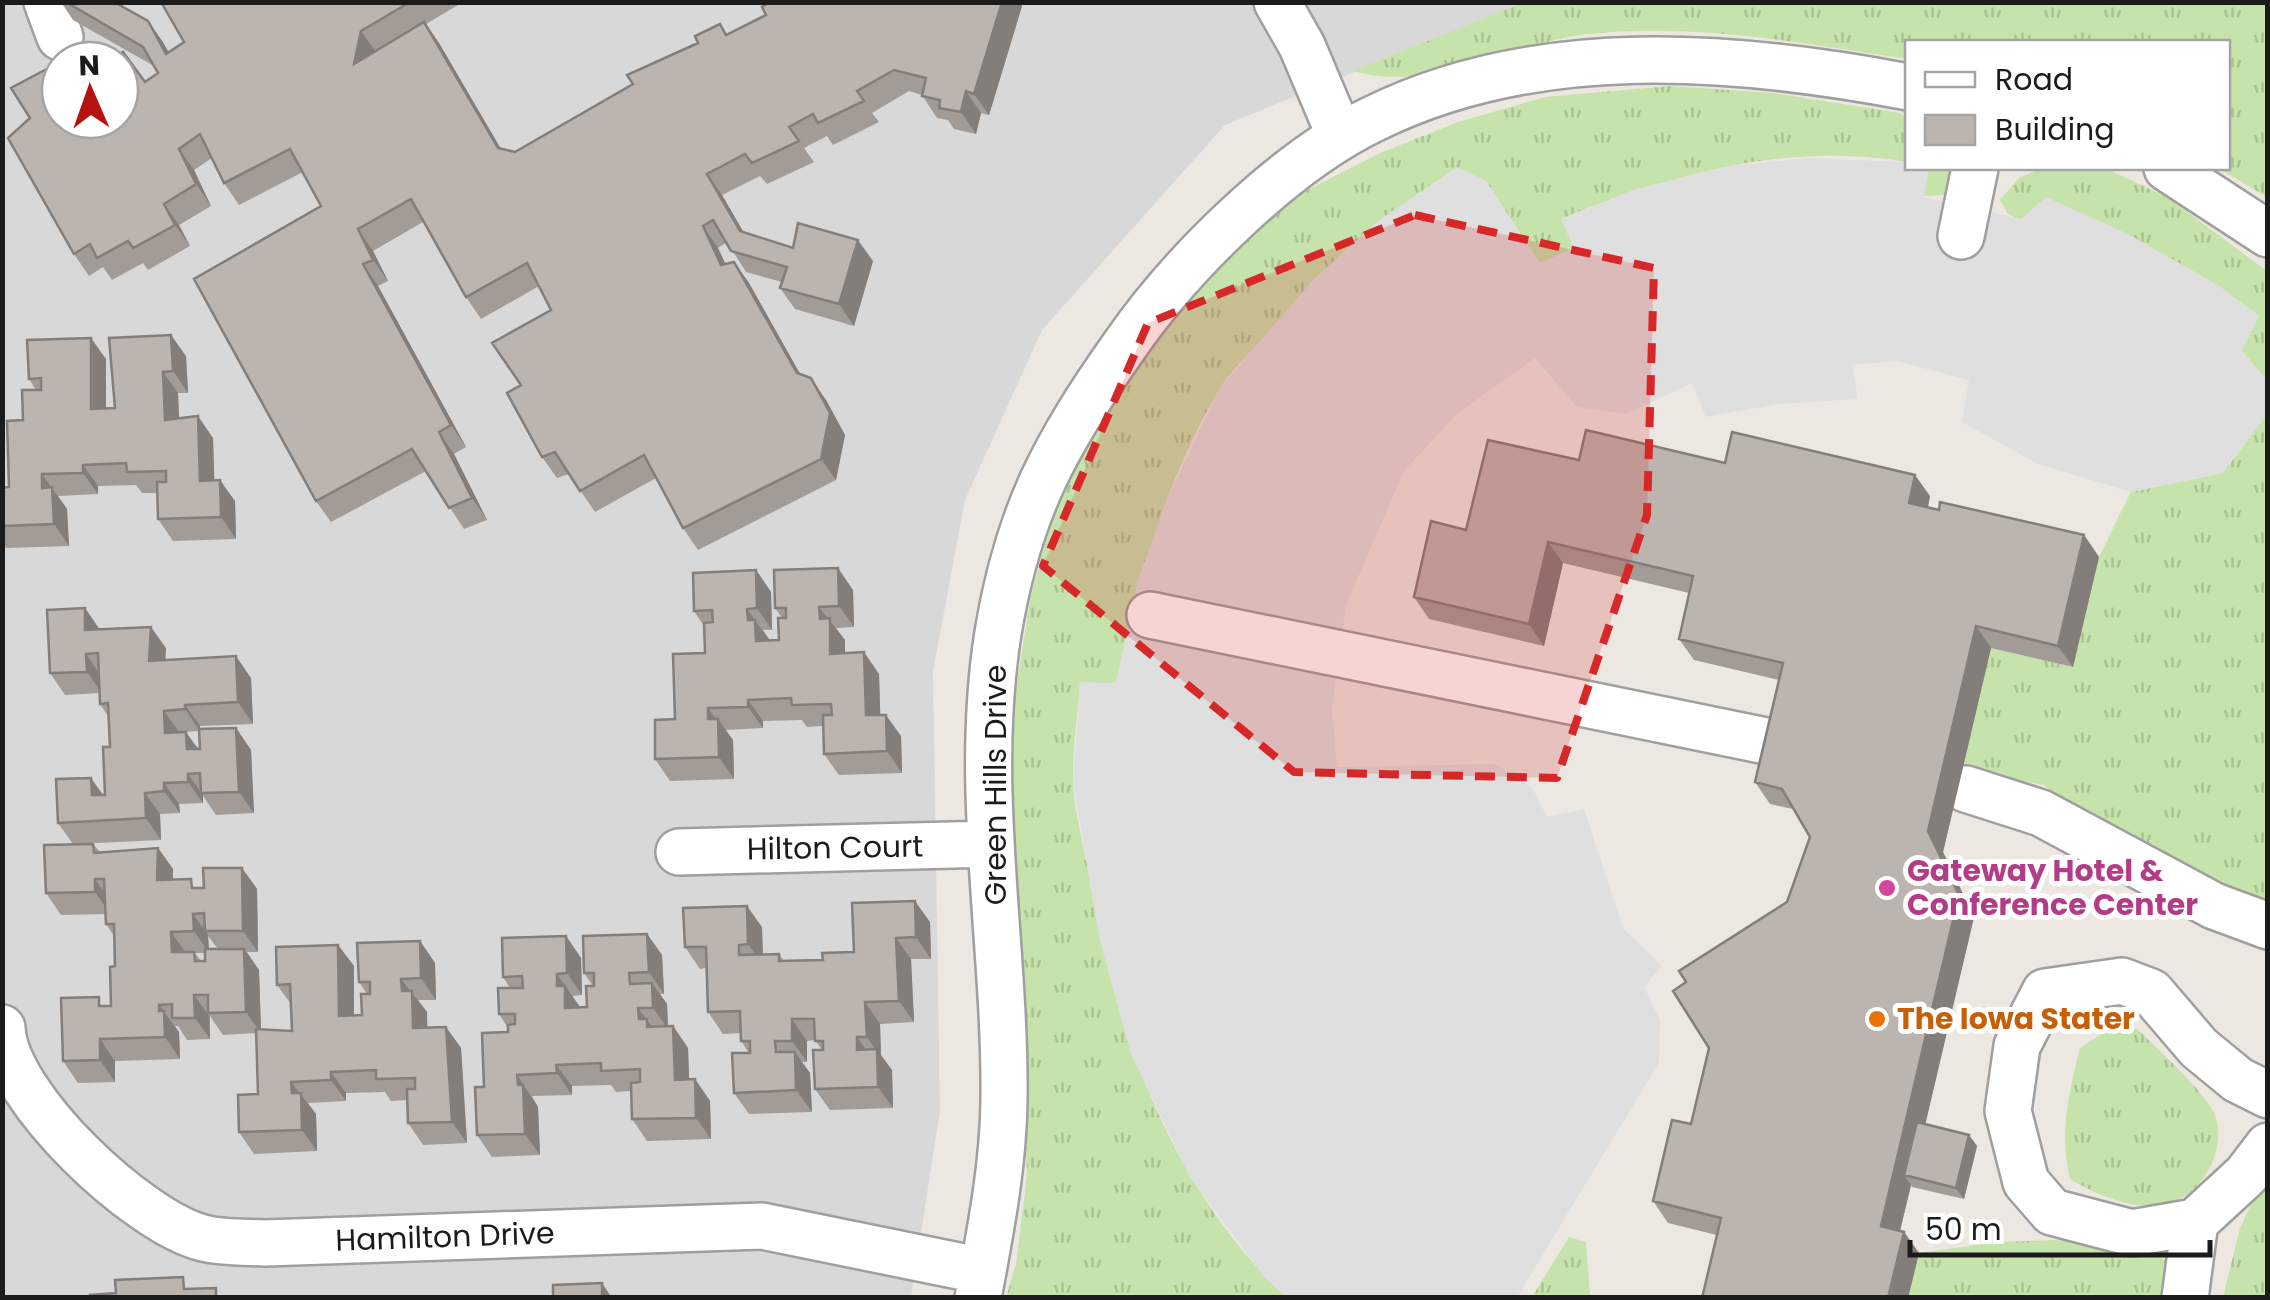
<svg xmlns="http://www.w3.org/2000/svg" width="2270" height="1300" font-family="Poppins,sans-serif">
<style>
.residential{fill:#d9d8d8;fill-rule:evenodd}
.grass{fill:url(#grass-tufts)}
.parking{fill:#dfdfdf}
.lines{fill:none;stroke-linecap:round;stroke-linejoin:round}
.minor-casing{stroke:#9f9f9f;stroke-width:50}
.minor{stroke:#fff;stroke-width:45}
.wall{fill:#a29b96;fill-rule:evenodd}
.shaded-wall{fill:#847e7a}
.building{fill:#bcb4ae;stroke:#847e7a;stroke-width:2.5}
.marked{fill:#d62828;fill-opacity:0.2;stroke:#d62828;stroke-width:8;stroke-dasharray:20 12;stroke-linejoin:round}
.hotel-dot{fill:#d1479c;stroke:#fff;stroke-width:4}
.food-dot{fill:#e8710a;stroke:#fff;stroke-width:4}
.labels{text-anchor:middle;stroke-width:10;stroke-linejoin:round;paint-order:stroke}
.street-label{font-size:30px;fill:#1b1b1b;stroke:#fff}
.hotel-label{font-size:30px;font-weight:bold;fill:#b23c85;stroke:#fff;text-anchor:start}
.food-label{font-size:30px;font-weight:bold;fill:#c56008;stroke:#fff;text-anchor:start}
</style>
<defs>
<pattern id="grass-tufts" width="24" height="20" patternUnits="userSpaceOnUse" patternTransform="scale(2.5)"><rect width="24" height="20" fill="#c5e3aa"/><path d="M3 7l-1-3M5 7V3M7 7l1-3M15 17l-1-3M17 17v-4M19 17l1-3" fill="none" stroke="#a9c292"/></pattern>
</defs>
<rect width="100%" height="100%" fill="#ece8e1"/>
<path class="residential" d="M3 3H1522L1225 125 1042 330 965 500 933 671 940 1111 911 1297 3 1298ZM60 60H120V120H60Z"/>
<path class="grass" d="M1522 3H2267V197L2218 168H2228V42H1908L1907 59C1801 43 1697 23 1589 34 1507 43 1435 94 1353 71Z
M1670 86 1773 93 1900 113 1907 119V162C1791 141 1668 175 1561 219L1575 248 1539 264 1486 181 1456 168C1378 221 1325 267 1263 338 1249 355 1230 371 1219 390 1165 480 1138 582 1116 683H1080C1078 715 1072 749 1073 781 1074 810 1083 842 1088 871 1114 1027 1168 1185 1286 1297L1006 1298 1016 1264 1027 1175 1010 727 1030 600 1055 506 1087 440 1196 281 1296 196 1380 153 1458 122 1545 97Z
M1929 168H1950L1953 174 1947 195 1923 196Z
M2042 168H2105L2167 197 2267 271V381L2241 350 2259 316C2193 266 2121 231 2046 198L2021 220 2008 214 2000 200 2019 178Z
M2267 414V913L2081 817 2044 785 1961 772 1991 648 2073 667 2099 557 2131 492 2223 473Z
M2137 1029C2154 1045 2209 1096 2215 1115 2221 1133 2218 1151 2210 1167 2180 1226 2117 1207 2070 1179 2059 1133 2069 1092 2080 1048L2103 1033Z
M2267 1170V1297L2223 1298 2240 1228Z
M1569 1237 1586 1242 1590 1297H1532Z
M2053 1240C2083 1243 2162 1241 2176 1273 2178 1279 2177 1291 2177 1297L1908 1298 1919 1253 1997 1242Z"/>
<path class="parking" d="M1806 158 1907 162 1908 168H1929L1924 197 2021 219 2046 197 2126 233 2218 285 2259 316 2242 350 2267 381V414L2223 473 2131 492 2038 464 1962 422 1969 380 1897 361 1852 365 1858 399 1777 404 1706 417 1692 383 1626 414 1577 407 1535 358 1458 413 1404 471 1346 605 1332 709 1337 767 1495 764 1532 787 1547 817 1584 809 1623 928 1662 966 1644 987 1660 1020 1659 1063 1517 1297H1286L1265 1278 1190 1177 1131 1054 1100 941 1073 783 1080 682 1116 683 1138 580 1169 495 1220 388 1314 279 1378 221 1457 167 1486 181 1540 263 1574 248 1561 220 1633 190 1723 167Z"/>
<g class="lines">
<g class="minor-casing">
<path id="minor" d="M47 2 60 37
M1277 2 1302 46 1340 136
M2167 168 2268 234
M1961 236 1975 168
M1150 615 1771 742
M1966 789 2041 813 2214 906 2268 926
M679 852 991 844
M2 1028C5 1098 139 1222 203 1238 223 1243 245 1242 265 1243L762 1226 983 1271
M2268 1095 2238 1080 2199 1048 2151 992 2122 981 2045 992 2017 1046 2008 1111 2026 1182 2052 1212 2132 1233 2195 1222 2246 1175 2268 1146
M978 1298C990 1233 1003 1168 1004 1102 1006 946 973 789 998 633 1018 512 1055 444 1125 345 1181 264 1284 162 1373 119 1537 38 1734 54 1908 87
M2185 1298 2195 1222"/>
</g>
<use href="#minor" class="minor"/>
</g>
<path class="wall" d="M61 2H114L148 21 168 52 184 42 161 2H457L458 5 426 24 439 43 501 149 515 152 633 84 698 43 720 24 727 35 766 15 769 2H1019L1022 6 989 115 981 113 976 134 954 129 948 120 937 118 922 95 909 91 872 113 879 122 833 145 827 136 804 148 814 162 767 184 760 176 722 195 743 232 793 248 873 261 854 326 795 309 780 288 782 282 746 272 727 242 718 248 725 264 734 262 749 283 800 375 826 400 845 435 836 480 698 550 683 528 656 478 595 512 569 474 557 478 542 457 521 385 551 310 539 286 481 319 466 297 423 222 373 251 388 281 378 286 466 447 454 454 487 520 464 529 426 471 331 522 316 501 321 206 303 172 239 205 224 183 212 158 194 170 211 206 179 225 190 246 148 270 143 263 112 280 103 267 89 276 74 254 145 82 158 73 154 66 73 20Z
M109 338 186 356 188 393H178L179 418 213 438 214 480 235 501 236 539 173 541 158 519 157 493H142L136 485 98 486V494L58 496 67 509 69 546 6 548 2 544V488L9 487 23 420 36 390 29 379 106 359V408H115Z
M1579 460 1930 496 1928 508 2084 535 2099 557 2073 667 1991 648 1943 852 1974 917 1925 1124 1969 1135 1977 1146 1964 1199 1912 1187 1911 1185 1900 1231 1904 1232 1919 1253 1908 1298H1702L1717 1235 1668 1223 1653 1201 1691 1124 1709 1048 1686 982 1787 902 1810 837 1793 809 1770 804 1755 782 1779 680 1694 660 1679 639 1689 593 1563 563 1544 646 1429 619 1414 597 1466 530Z
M756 570 771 592 772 630H763L770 640H779L782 618 775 608 853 590 854 627 836 628 845 640V653L879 674 880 715 901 736 902 773 839 775 824 754 823 726 807 727 802 720 763 721V728L725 730 733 740 734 779 670 781 655 759 705 653 704 626 694 611Z
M85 608 99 629 166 648 165 660 251 678 253 724 200 726V729L236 728 251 750 254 813 216 815 203 796V803L179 804 180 813 160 814 161 840 75 844H93L100 852 158 848 173 869V880L197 888H204L242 868 257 889 258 952H247L259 970 261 1029 292 1031 291 1004 277 985 338 945 354 966V1015H362L367 994 359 982 420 941 435 963 436 1000H418L427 1012V1027H446L461 1048 467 1143 423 1145 408 1123 407 1100 391 1101 385 1092 346 1093V1101L308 1103 316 1114 317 1151 254 1154 239 1132 258 1094 256 1033 223 1035 210 1016V1039L187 1040 178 1026H175L179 1032 180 1059 115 1061V1082L78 1083 63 1061 105 1006H111L115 966 114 936 106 924 105 914 61 915 46 893 73 844 58 823 105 795 110 747 108 716 100 704V693L65 695 50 673ZM199 731 200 749 180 732ZM208 936 218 949H209ZM195 953H205V961H201Z
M930 922 931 959H911L914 1022 880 1024 881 1056 892 1070 893 1108 830 1110 815 1089 822 1050 815 1040 807 1041V1062H802L810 1073 812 1112 749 1114 734 1093 749 1053 741 1041V1033L723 1034 708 1012 706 968 700 969 685 947 762 927 763 954H779L784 961 823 960 854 952Z
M647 934 662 955 664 994H660L667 1004 668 1026H673L688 1048 689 1079H695L710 1101 711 1139 647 1141 632 1119 631 1091 616 1092 611 1085 572 1086V1095L532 1096 538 1107 540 1155 492 1157 477 1135 484 1087 508 1032V1028L499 1014 510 988 503 977 566 936 581 958 582 995 572 996 580 1007H587L593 986 584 973Z"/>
<path class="shaded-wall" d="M1002 2H1019L1022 6 989 115 974 94Z
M148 21 163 42 181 75 166 54Z
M424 22 439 43 513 170 498 148Z
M361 31 376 52 354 64Z
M966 91 981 113 976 134 961 112Z
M179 149 194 170 211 206 196 184Z
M707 174 722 195 755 252 740 231Z
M164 204 179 225 190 246 175 225Z
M703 226 718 248 736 286 721 265Z
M358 229 373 251 388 281 373 260Z
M858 240 873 261 854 326 839 304Z
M734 262 749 283 812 395 797 373Z
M363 264 378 286 466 447 451 425Z
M171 335 186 356 188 393 173 371Z
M91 338 106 359V430L91 409Z
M163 372 178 393 180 441 165 420Z
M811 378 826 400 845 435 836 480 821 459Z
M198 416 213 438 215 502 200 481Z
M439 432 454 454 487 520 472 498Z
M83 465 98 486V494L83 473Z
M42 474 67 509 69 546 54 524 42 488Z
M1915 475 1930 496 1924 525 1909 503Z
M220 480 235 501 236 539 221 517Z
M2084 535 2099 557 2073 667 2058 646Z
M1548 542 1563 563 1544 646 1529 624Z
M838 568 853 590 854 627 839 606Z
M756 570 771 592 772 630 757 608Z
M819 607 845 640V675L830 654 820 619Z
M85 608 100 630H85Z
M747 609 770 641H756L748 620Z
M1976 626 1991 648 1943 852 1974 917 1913 1177 1904 1175 1911 1185 1896 1247 1881 1226 1928 831Z
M151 627 166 648 164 682 149 661Z
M864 652 879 674 881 737 866 715Z
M86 654 101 676 102 693 87 672Z
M236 656 251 678 253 724 238 702Z
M748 700 763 721V728L748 707Z
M185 705 200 726V731L185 709Z
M708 708 718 722V719L733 740 734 779 719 757 708 719Z
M164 711 179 732 165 733Z
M886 715 901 736 902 773 887 751Z
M236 728 251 750 254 813 239 792Z
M186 732 201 753 187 749Z
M188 774 203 795V803L188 782Z
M91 778 106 799 92 795Z
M164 783 179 804 180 813 164 791Z
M145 793 160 814 161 840 146 818Z
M158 848 173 869 172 901 157 880Z
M242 868 257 889 258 952 243 931Z
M95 879 110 900V913L95 892Z
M915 901 930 922 931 959 916 937Z
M747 906 762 927 763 966 748 944Z
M193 914 208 935 209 953 194 931Z
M171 932 186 953 172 952Z
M647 934 662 955 664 994 649 972Z
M566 936 581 958 582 995 567 973Z
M896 938 911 959 914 1022 899 1001Z
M420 941 435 963 436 1000 421 978Z
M338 945 354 966V1037L339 1016Z
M244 949 259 970 261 1033 246 1012Z
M557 974 580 1007 565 1008 557 986Z
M401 979 427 1012 428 1049 413 1028 402 991Z
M652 983 667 1004 668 1029 653 1008Z
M194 995 209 1016 210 1039 195 1018Z
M865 1002 880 1024 881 1055 892 1070 893 1108 878 1087 877 1052 867 1037Z
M159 1005 179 1032 180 1059 165 1037Z
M638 1008 662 1040 639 1019Z
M792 1019 807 1041V1062L792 1041Z
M673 1026 688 1048 690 1101 675 1080Z
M446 1027 461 1048 467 1143 452 1122Z
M857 1037 872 1058 857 1050Z
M100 1039 115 1061V1082L100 1060Z
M795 1052 810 1073 812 1112 796 1090Z
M556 1065 572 1086V1095L557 1073Z
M331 1072 346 1093V1101L331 1080Z
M517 1075 538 1107 540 1155 525 1134Z
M695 1079 710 1101 711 1139 696 1118Z
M291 1082 316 1114 317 1151 302 1130 292 1093Z
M1969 1135 1977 1146 1964 1199 1956 1188Z
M1904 1232 1919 1253 1908 1298H1888Z
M602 1283 612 1298H602Z"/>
<path class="building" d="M66 2H114L148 21 166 54 184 42 161 2H410L361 31 354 64 424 22 498 148 515 152 633 84 627 75 698 43 695 36 720 24 726 35 766 15 762 7 769 2H1002L974 94 966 91 961 112 939 108 940 100 922 96 926 78 894 70 857 91 864 101 818 123 813 114 789 127 799 141 752 163 745 154 707 174 740 231 793 248 798 223 858 240 839 304 780 288 787 267 731 251 713 220 703 226 721 265 734 262 797 373 811 378 830 413 821 459 683 528 644 455 580 491 555 452 542 457 507 393 521 385 492 343 551 310 527 263 466 297 411 199 358 229 373 260 363 264 451 425 439 432 472 498 449 508 412 449 316 501 194 279 321 206 290 149 224 183 200 134 179 149 196 184 164 204 175 225 133 248 128 241 97 258 90 244 74 254 8 138 30 118 11 88 60 62V120H120V60H111L123 52 145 82 158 73 143 47Z
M86 48 93 60H64Z
M171 335 173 371 163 372 165 420 198 416 200 481 220 480 221 517 158 519 157 482H166V471L127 472 126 463 83 465V473L42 474V488L52 487 54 524 2 526V488L9 487 7 421 23 420 22 390H41V378L29 379 27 340 91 338V409L115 408 109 338Z
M1586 430 1725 463 1732 432 1915 475 1909 503 1939 510 1940 502 2084 535 2058 646 1976 626 1928 831 1959 895 1881 1226 1904 1232 1888 1298H1702L1721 1218 1653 1201 1672 1120 1691 1124 1709 1048 1673 991 1686 982 1679 971 1787 902 1810 837 1782 789 1755 782 1783 663 1679 639 1693 576 1548 542 1529 624 1414 597 1431 521 1466 530 1488 440 1579 460Z
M838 568 839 606 819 607 820 619 830 618V654L864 652 866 715H886L887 751 824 754 823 715H832L831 704 792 705 791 698 748 700V707L708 708V719H718L719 757 655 759V720L675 719 673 654 705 653 704 623 713 622 712 610 694 611 693 573 756 570 757 608 747 609 748 620H755L756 641 779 640 778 618H786V608H775L774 570Z
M85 608V630L151 627 149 661 236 656 238 702 185 705V709L164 711 165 733 186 732 187 749H200L199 729 236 728 239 792 201 793 200 773 188 774V782L164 783V791L145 793 146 818 58 823 56 779 91 778 92 795H105L103 747H110L108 703 100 704 98 653 86 654 87 672 50 673 47 610Z
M93 844 94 853 158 848 157 880 191 879 192 888H204L203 868H242L243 931H205L204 913 193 914 194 931 171 932 172 952H194L195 961H205V949H244L246 1012 208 1013V995H194L195 1018H172V1004L159 1005V1011H164L165 1037 100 1039V1060L63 1061 61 998 99 997V1006H111L110 967 115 966 114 924H106L104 879H95V892L46 893 44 845Z
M915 901 916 937 896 938 899 1001 865 1002 867 1037H857V1050L877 1049 878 1087 815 1089 813 1050H823V1041H815L814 1019H792V1041H775L776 1052H795L796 1090 734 1093 732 1053H750V1041H741L740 1011 708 1012 706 947H685L683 908 747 906 748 944 739 945V955L779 954V961L823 960 822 953 854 952 852 903Z
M647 934 649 972 629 973 630 984 652 983 653 1008H638L639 1019H647V1027L673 1026 675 1080 695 1079 696 1118 632 1119 631 1083 640 1082V1069L601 1071V1063L556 1065 557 1073 517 1075 518 1085H523L525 1134 477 1135 475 1087H484L482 1033 508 1032V1025L515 1024V1014H499L498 988H523L522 976 503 977 502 938 566 936 567 973 557 974V986H565V1008L587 1007 586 986H594V973H584L583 936Z
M420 941 421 978 401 979 402 991H412L413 1028 446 1027 452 1122 408 1123 407 1089H415V1078L376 1079V1070L331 1072V1080L291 1082 292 1093H301L302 1130 239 1132 238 1095 258 1094 256 1029 292 1031 290 984 277 985 276 947 338 945 339 1016 362 1015 361 994H370V982H359L357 943Z
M1917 1122 1969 1135 1956 1188 1904 1175Z
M183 1277 184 1289 216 1288V1298H90V1295L116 1293 115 1280Z
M602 1283V1298H553V1285Z"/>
<path class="marked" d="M1415 215 1654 268 1647 515 1557 778 1294 772 1043 566 1148 323Z"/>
<circle class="hotel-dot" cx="1887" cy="888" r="10"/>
<circle class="food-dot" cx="1877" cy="1019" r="10"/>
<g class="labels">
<g class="street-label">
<text transform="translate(996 785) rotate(-90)" y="10">Green Hills Drive</text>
<text transform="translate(835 848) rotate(-1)" y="10">Hilton Court</text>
<text transform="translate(445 1237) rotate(-2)" y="10">Hamilton Drive</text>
</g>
<g class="hotel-label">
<text x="1907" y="881">Gateway Hotel &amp;<tspan x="1907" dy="34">Conference Center</tspan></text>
</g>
<g class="food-label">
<text x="1897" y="1029">The Iowa Stater</text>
</g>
</g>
<rect width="2270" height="1300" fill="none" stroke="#1b1b1b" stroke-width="10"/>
<rect x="1905" y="40" width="325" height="130" fill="#ffffff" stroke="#a4a4a4" stroke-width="2.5"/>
<rect x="1925" y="72" width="50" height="15" fill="#ffffff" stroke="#a4a4a4" stroke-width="2.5"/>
<text x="1995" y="90" font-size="30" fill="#1b1b1b">Road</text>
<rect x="1925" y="115" width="50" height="30" fill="#bcb4ae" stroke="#a4a4a4" stroke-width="2.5"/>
<text x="1995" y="140" font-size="30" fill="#1b1b1b">Building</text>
<g transform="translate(90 90) rotate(358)"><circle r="48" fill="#ffffff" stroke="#a4a4a4" stroke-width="2.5"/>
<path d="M0-8L18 38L0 25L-18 38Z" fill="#b61210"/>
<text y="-15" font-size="28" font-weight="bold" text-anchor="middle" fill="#1b1b1b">N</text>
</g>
<path d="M1910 1240v15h300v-15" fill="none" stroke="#1b1b1b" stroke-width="5"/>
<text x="1925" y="1240" font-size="30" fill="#1b1b1b" stroke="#ffffff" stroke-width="8" paint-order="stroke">50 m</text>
</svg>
